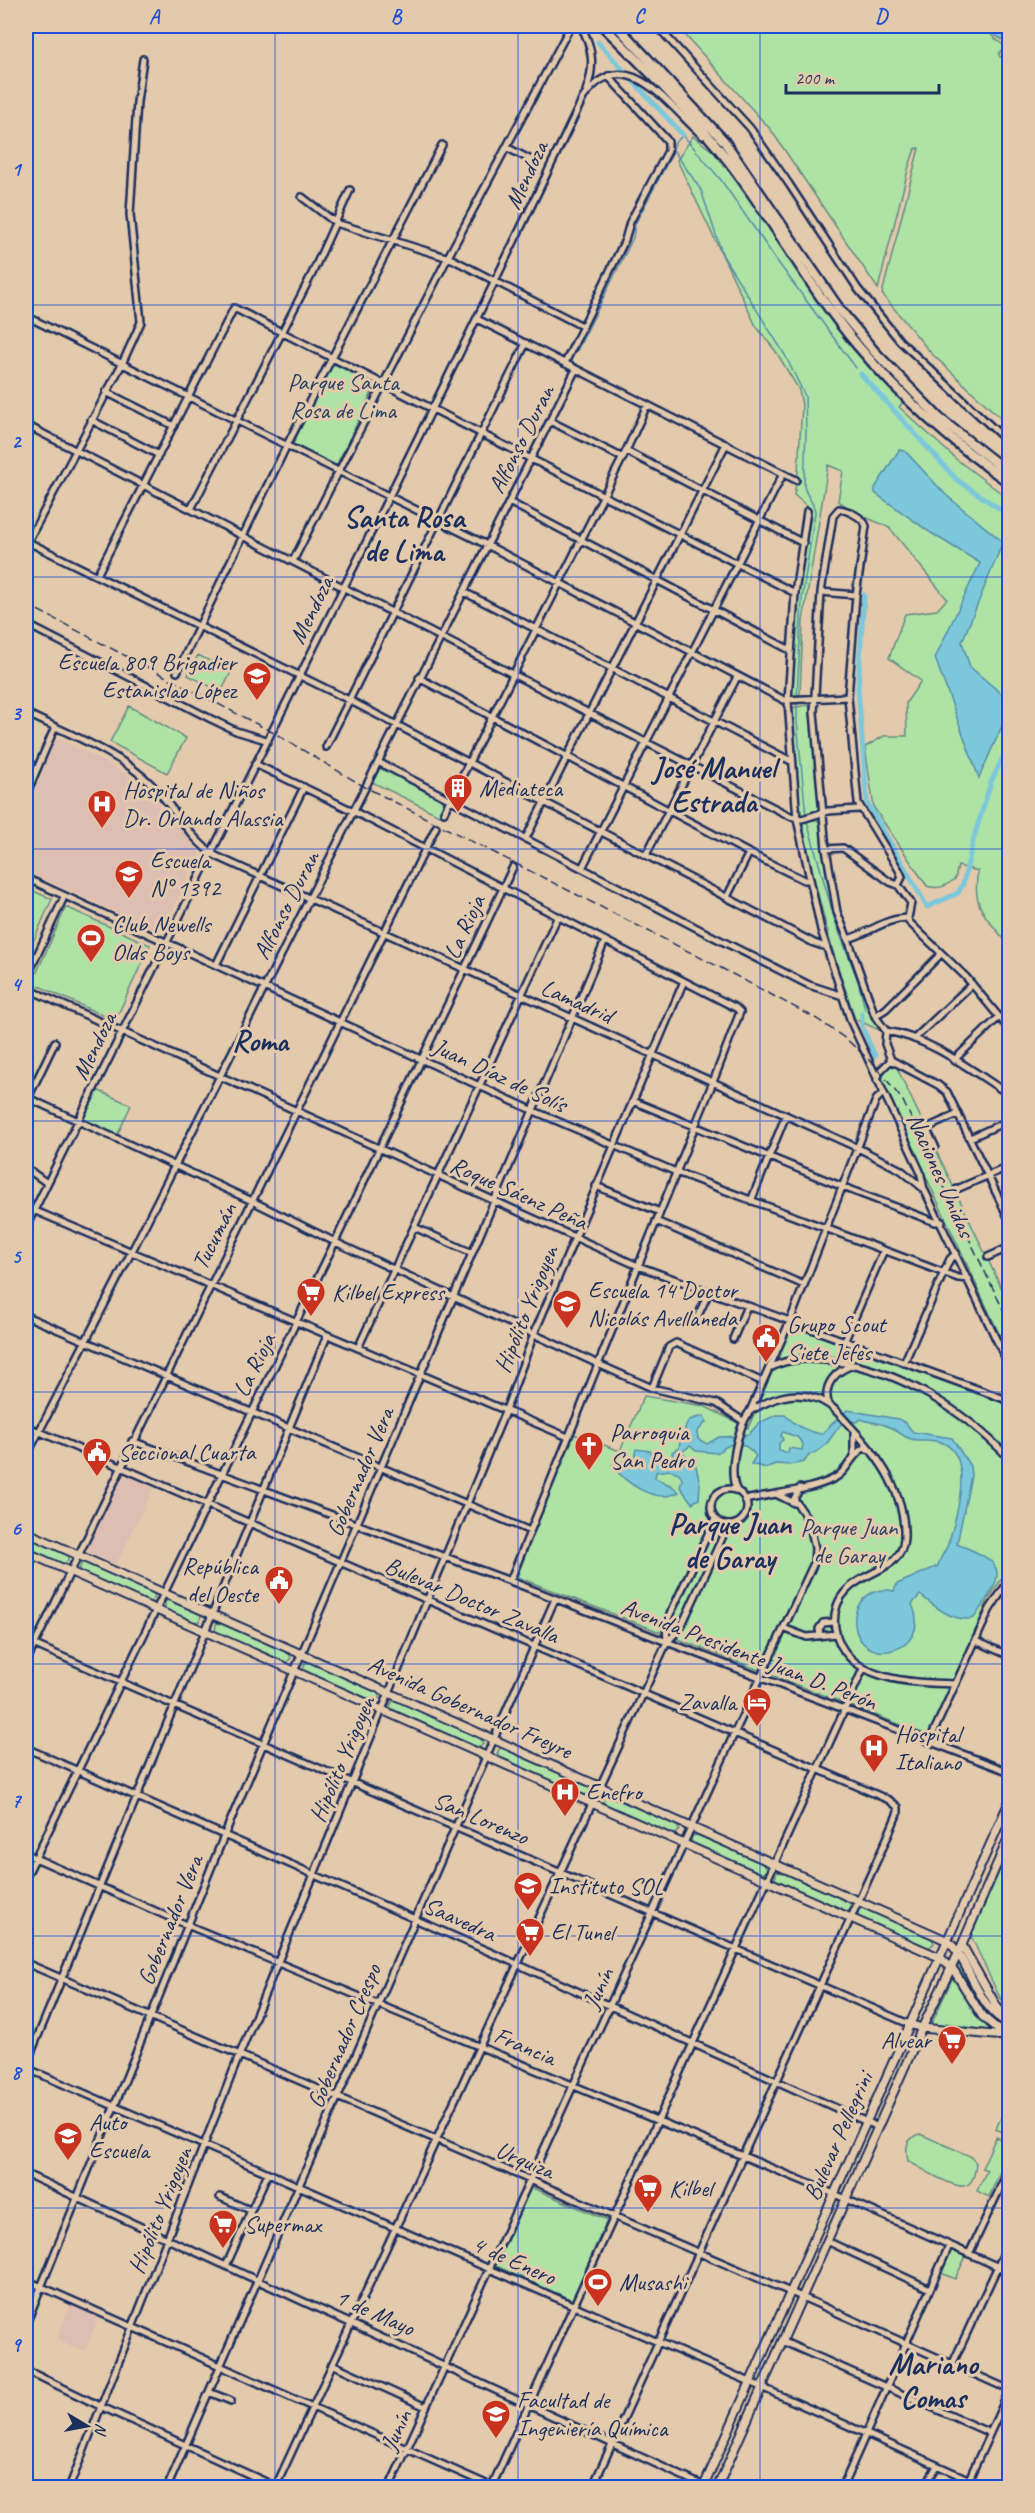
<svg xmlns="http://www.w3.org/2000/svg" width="1035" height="2513" font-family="Caveat,sans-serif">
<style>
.built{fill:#debeb2}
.green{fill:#aee3a5;stroke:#648982;stroke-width:1.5}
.water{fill:#7bc8da;stroke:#558ba8;stroke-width:1.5;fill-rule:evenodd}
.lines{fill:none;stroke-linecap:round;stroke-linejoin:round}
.stream{stroke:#558ba8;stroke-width:1.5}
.canal{stroke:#7bc8da;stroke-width:5}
.minor-casing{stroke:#1b2f5e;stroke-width:10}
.major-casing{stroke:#1b2f5e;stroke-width:11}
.highway-casing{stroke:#1b2f5e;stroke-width:13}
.minor{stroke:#e4caac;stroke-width:5}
.major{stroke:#e4caac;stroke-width:7}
.highway{stroke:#e4caac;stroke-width:8}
.rail{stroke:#1b2f5e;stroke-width:1.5;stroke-dasharray:9 4.5;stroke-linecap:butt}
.grid{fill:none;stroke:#1d4ed8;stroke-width:1.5;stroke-opacity:0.55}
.labels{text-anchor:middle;stroke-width:6;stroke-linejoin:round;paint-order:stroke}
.street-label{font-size:24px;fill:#1b2f5e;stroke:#e4caac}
.park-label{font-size:24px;fill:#2a4165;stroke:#e4caac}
.poi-label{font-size:24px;fill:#1b2f5e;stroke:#e4caac;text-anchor:start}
.district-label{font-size:30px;font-weight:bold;fill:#1b2f5e;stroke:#e4caac}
.neatline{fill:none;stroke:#1d4ed8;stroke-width:2}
.grid-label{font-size:20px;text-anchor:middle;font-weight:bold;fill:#1d4ed8}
</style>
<rect width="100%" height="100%" fill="#e4caac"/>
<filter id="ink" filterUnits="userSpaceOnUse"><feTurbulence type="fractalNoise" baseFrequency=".0167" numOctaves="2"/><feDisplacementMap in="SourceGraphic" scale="12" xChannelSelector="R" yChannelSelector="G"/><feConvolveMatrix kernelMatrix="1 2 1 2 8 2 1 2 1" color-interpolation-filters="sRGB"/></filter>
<g filter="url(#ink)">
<path class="built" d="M60 739 129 775 147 791 198 850 200 856 180 891 181 894 163 929 158 931 26 871V811L55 741Z
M129 1476 154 1488 116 1565 90 1553 88 1548 120 1482Z
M70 2305 99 2317 85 2351 56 2340Z"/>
<path class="green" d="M677 26H981L1005 47 999 54 1000 57 1010 56 1009 426 931 353 882 294 919 148 915 149 909 166 878 289 771 130Z
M693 136 719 156 800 270 904 401 899 407 956 459 1009 499V945C987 918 971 908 978 871L958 866 955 879C946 886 939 890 927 886L874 808 865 747 884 736H907L906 703 921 681 889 658 905 614 937 610 947 599 889 527 858 514 838 501 843 471 828 465 803 621 800 694 791 696 790 694 798 591 811 514 809 508 794 495 798 471 802 405 799 390 777 353 756 326 677 160Z
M332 363 376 384 336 466 293 444Z
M198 655 231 672 221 692 188 675Z
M808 705 812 710 820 807 817 812 801 816 799 813 791 708Z
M129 706 186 738 167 773 110 742Z
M380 766 447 801 439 815 372 782Z
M814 820 821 822 833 904 869 1010 879 1030 855 1019 833 952 800 826 801 823Z
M26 888 52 899 26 958Z
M66 907 150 945 115 1021 32 983Z
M890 1065 897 1068 1009 1304V1355L882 1082 885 1069Z
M97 1090 131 1105 117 1136 82 1120Z
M792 1326 1009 1405V1567L989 1598 931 1733 927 1735 517 1577 571 1433 620 1451 644 1396 704 1406 748 1428Z
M26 1536 65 1552 69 1557 67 1562 59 1564 26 1549Z
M85 1562 151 1590 155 1597 151 1602 146 1601 79 1572 81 1564Z
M170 1599 198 1611 201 1614 200 1621 193 1622 165 1609V1602Z
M221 1623 287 1650 291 1658 287 1662H282L215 1633 216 1624Z
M310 1662 379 1691 380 1697 376 1701 371 1700 303 1671 305 1663Z
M393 1701H399L479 1736 483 1744 479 1748H474L393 1711 390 1706Z
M500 1748H506L586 1783 590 1791 586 1795H581L502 1758 497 1753Z
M609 1795 675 1822 679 1830 675 1834H670L603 1804 604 1796Z
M697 1835 763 1862 767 1870 763 1874 758 1873 691 1844 692 1836Z
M1009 1849V2011L998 1994 971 1936Z
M781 1872 847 1899 851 1907 847 1911H842L775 1882 776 1873Z
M864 1908 930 1935 934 1943 930 1947H925L857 1918 859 1909Z
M959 1960C971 1984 983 2017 1009 2029V2031C982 2020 970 1988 956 1964Z
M954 1975 970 2005 989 2028V2031L946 2023 943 2026 931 2025Z
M1009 2098V2135L996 2129Z
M920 2134 970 2156 976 2163C975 2171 974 2185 963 2186 952 2188 919 2167 908 2161 905 2147 906 2139 920 2134Z
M996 2137 1009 2143V2151L989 2197 977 2191 987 2170 982 2168Z
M530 2187 607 2220 572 2300 496 2266Z
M951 2249 966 2256 955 2279 941 2273Z"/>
<path class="water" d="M981 26H1009V46L1006 42Z
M899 450 905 451 946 495 1003 542 962 642 970 667 1009 700V710L979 778 935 658 980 563 931 533 875 493V488Z
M847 1410 898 1419 906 1423 913 1432 952 1438 970 1466 971 1476 957 1544C1012 1565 1003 1575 974 1618 953 1623 936 1607 920 1595L912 1604C934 1654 859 1670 855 1624 854 1616 856 1608 861 1602 869 1591 882 1588 894 1591L897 1584 938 1566C940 1556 947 1550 949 1541 957 1516 974 1457 943 1443 934 1439 921 1441 911 1439 901 1436 896 1429 887 1426 878 1422 870 1423 861 1419L856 1422 845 1420C832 1432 828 1450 810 1454L804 1462 790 1465 775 1464 766 1468 751 1464 756 1456C742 1439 733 1440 717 1453L696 1451 690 1446 682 1452 696 1466 700 1484 699 1499 692 1503 680 1487 682 1479 679 1473 670 1470 656 1472 655 1478 672 1486 679 1492C656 1505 625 1483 612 1465L634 1458 636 1449 650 1451 656 1458H673L672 1452 679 1448 680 1442 685 1438V1428L689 1420 704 1416 706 1422 697 1432 698 1439 707 1444 719 1437 742 1436 749 1434 759 1423 776 1415H785C795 1425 807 1432 821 1434ZM783 1432 797 1437 803 1444 802 1450 789 1448 788 1453 779 1450V1443L783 1440 781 1435Z"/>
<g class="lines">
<path class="stream" d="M674 151 701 190 723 256 785 355 805 396 806 431 804 486C806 496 814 502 815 512L802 599 797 697
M577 351 633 238 635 224 671 156 675 143 683 135 721 180 777 261 856 368
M797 701V721L806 816
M807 821 835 921 858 981 865 1009"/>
<path class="canal" d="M598 42 624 71
M631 79 683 135
M861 374 956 479 1010 516
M864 595 858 688 867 802 927 907 958 893 963 884 974 837 991 782 1010 743
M862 1014V1026L875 1056"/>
<g class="minor-casing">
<path id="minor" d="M581 26C593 48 595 67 586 91
M657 26 750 128 789 184 858 289 900 341 1010 444
M506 147 533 161
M302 197 336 223 452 259 582 326
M26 316 487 545 784 700 848 697
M477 319 796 480
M565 363 625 240 630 222 668 151V142L666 139 608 76
M106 392 174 426
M91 420 159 455
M550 421 623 458
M26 425 790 816 802 819 828 811 859 809
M626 451 803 543
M509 502 790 650
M191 509 312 274 350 190
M839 509C847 510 863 517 866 526L856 595 848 697 858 803 899 870 902 877 898 885 911 903 908 918C885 918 870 933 848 939L837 912 826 849 814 712 821 592 833 516Z
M807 511 795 593 788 701 797 819 821 930 851 1022 920 1171 924 1189 1010 1368
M26 541 349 700 814 943 826 947
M26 545 122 364 141 322 130 214 137 102 143 59
M293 561 448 257 568 31
M97 575 234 308 795 593
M464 592 791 761
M821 592 856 595
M26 624 211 719 236 731 266 740
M177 672 287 445 442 145
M419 678 749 853 804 880H810
M26 713C68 734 117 751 151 784 174 806 189 839 216 856L858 1148 901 1170 924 1189
M326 747 526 343
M378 762 714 937 809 985 843 996
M255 764 353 811 736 1008 740 1012 713 1082 510 1581
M26 770 35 774
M26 795 55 727
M444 812 626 451 647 405
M526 838 726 444
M826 849 843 848 890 882 898 885
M646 855 737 677
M582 868 783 474
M26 878 534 1111 676 1172 958 1278 969 1279
M727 897 749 853
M908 918 909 922 966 977 1010 1030
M848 939 875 1016 886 1031
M216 965 304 787
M26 979 64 897
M26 988 638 1266 1010 1401
M875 1016 886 1009 941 954
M886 1031C931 1038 972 1071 1010 1095
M886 1031 885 1044 891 1060
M914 1039 972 984
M891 1060 938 1085 947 1092 1010 1221
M954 1060 998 1018
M877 1080 880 1071 891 1060
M26 1097 252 1201 335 1242 598 1364 652 1388 716 1403 743 1421
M28 1098 55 1042
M633 1101 843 1187 935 1222H942
M970 1138 1003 1123
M935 1146 928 1132 929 1127 958 1114
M26 1168 47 1183
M596 1186 660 1212
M957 1189 1010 1166
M751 1201 786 1115
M26 1207 568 1437
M656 1221 804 1285
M26 1227C210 850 403 477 583 98 625 38 670 108 703 136
M414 1227 472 1253
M988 1257 1010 1247
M26 1316 530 1531
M695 1322 709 1292
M733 1339 747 1306
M845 1340 884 1250
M358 1348 558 916
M904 1363 944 1272 950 1259 956 1253
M770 1368C789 1357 811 1358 832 1361 901 1370 963 1410 1010 1459
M652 1388 669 1347 676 1343 763 1382
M828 1403C823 1384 836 1370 854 1365
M750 1411C771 1399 792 1390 815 1398 831 1403 839 1414 850 1426 879 1457 906 1493 904 1538 903 1570 865 1570 847 1590 837 1600 833 1614 835 1628 844 1682 913 1683 956 1684
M26 1426 889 1800 898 1807V1812L888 1836 592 2488
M132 1441 510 1581 667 1642 1010 1772
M854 1456V1432
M26 1457 132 1251 576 369
M711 1507a18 18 0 1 1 36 0a18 18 0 1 1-36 0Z
M737 1491C727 1473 738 1427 750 1411L790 1321 876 1100 883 1093
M776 1494 794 1503
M745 1500C772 1493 815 1491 838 1476 849 1468 852 1454 864 1448L871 1450
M783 1628 807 1637 836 1634
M820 1636 819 1629 823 1623 834 1622
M26 1641 909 2024
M976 1641 1010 1656
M667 1642 666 1623 715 1519
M26 1662 436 827
M929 1742 990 1609 1010 1579
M26 1748 517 1964 878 2127
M26 1854 187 1925 839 2196 1010 2272
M26 1877 335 1242 513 867
M26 1963 802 2297 1010 2390
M26 2065 327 1336
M26 2068 741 2378 988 2488
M26 2174 704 2486
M220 2197 250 2210
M827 2241 930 2289
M969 2254 1010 2167
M226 2266 268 2173
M26 2280 493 2487
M26 2324 224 1836 605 941
M782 2341 990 2433
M332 2364 426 2407
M952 2365 1010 2240
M26 2370 100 2406 279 2488
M209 2392 231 2401
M69 2488 239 2056 505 1412 534 1334 684 981
M167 2488 555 1599
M275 2488 667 1642 680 1629 728 1525
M389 2488 734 1734 814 1563 815 1548 809 1521 794 1499 800 1488
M491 2488 863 1669
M842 2488 949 2246
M924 2488 937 2466
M965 2488 1010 2389"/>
</g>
<g class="major-casing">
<path id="major" d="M26 1532 948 1941C972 1964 977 2010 1010 2024
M26 1552 941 1958 955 1972 982 2016 1007 2037
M962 1945 997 2007 1010 2022
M909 2024 922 2028 1004 2036
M703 2488 1010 1800
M717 2488 922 2028 958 1954 1010 1834"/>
</g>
<g class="highway-casing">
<path id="highway" d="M603 26C647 69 692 114 730 163 775 222 810 289 858 346 902 398 954 444 1010 483
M617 26 724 141 840 310 874 351 939 418 1010 474"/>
</g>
<use href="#minor" class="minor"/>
<use href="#major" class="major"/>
<use href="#highway" class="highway"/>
<path class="rail" d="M26 604 274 733 365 787 723 969 817 1019 846 1039 876 1066 903 1101 1010 1324"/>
</g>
</g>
<path class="grid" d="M275 26V2488M518 26V2488M760 26V2488M26 305H1010M26 577H1010M26 849H1010M26 1121H1010M26 1392H1010M26 1664H1010M26 1936H1010M26 2208H1010"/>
<defs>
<g id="school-pin" transform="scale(1.5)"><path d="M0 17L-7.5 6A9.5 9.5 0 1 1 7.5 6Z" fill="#c8321e" stroke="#e4caac"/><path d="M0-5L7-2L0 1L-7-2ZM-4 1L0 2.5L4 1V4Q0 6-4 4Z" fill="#fff"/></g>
<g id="building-pin" transform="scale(1.5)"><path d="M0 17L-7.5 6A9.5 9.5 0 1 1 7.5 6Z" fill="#c8321e" stroke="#e4caac"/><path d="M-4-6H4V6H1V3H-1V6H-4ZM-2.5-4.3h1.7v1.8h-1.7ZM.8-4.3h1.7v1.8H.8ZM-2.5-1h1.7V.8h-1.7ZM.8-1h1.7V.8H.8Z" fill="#fff"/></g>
<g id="hospital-pin" transform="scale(1.5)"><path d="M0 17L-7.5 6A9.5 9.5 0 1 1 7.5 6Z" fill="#c8321e" stroke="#e4caac"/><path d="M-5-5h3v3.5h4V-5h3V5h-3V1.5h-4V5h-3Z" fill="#fff"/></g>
<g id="stadium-pin" transform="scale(1.5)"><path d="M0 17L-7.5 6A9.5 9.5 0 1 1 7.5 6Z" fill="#c8321e" stroke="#e4caac"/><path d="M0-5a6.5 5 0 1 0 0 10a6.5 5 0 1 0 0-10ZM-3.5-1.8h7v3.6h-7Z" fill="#fff"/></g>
<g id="supermarket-pin" transform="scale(1.5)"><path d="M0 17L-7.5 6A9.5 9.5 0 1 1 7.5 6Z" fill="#c8321e" stroke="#e4caac"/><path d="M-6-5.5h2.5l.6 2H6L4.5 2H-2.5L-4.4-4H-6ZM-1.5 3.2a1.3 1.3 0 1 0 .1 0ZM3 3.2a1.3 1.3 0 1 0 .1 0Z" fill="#fff"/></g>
<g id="civic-pin" transform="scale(1.5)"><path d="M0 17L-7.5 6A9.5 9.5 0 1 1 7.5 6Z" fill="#c8321e" stroke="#e4caac"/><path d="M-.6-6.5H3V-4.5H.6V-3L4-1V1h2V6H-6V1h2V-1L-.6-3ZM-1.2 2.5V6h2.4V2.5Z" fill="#fff"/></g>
<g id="church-pin" transform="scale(1.5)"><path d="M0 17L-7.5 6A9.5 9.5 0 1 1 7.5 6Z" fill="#c8321e" stroke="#e4caac"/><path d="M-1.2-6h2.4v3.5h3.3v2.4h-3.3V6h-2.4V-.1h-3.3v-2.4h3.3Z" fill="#fff"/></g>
<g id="hotel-pin" transform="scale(1.5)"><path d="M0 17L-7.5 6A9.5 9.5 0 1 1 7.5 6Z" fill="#c8321e" stroke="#e4caac"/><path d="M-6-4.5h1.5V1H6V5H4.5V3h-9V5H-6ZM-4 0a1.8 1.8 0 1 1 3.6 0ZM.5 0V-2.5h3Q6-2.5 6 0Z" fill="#fff"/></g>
<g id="university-pin" transform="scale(1.5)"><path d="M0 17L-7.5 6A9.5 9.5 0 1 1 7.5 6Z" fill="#c8321e" stroke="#e4caac"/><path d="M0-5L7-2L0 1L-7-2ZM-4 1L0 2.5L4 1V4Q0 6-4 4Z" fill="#fff"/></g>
</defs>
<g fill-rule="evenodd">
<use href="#school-pin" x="257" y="676"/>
<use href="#building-pin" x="458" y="788"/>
<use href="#hospital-pin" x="102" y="804"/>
<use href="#school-pin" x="129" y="874"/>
<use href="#stadium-pin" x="91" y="938"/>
<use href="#supermarket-pin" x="311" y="1292"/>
<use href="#school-pin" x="567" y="1304"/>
<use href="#civic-pin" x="766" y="1338"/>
<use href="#church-pin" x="589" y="1446"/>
<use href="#civic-pin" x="97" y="1452"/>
<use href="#civic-pin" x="279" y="1580"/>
<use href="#hotel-pin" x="757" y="1702"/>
<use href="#hospital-pin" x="874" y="1748"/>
<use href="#hospital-pin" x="565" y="1792"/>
<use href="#university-pin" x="528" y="1886"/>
<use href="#supermarket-pin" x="530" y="1932"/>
<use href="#supermarket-pin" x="952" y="2040"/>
<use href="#school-pin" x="68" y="2136"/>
<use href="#supermarket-pin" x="648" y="2188"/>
<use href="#supermarket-pin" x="223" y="2224"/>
<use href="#stadium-pin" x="598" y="2282"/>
<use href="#university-pin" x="496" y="2414"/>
</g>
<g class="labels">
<g class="street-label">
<text transform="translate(526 175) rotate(-65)" y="8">Mendoza</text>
<text transform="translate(521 439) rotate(-63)" y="8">Alfonso Duran</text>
<text transform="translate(311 610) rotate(-64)" y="8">Mendoza</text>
<text transform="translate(286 905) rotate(-63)" y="8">Alfonso Duran</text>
<text transform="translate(464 927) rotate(-65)" y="8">La Rioja</text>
<text transform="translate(577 1001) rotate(24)" y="8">Lamadrid</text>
<text transform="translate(94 1046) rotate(-64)" y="8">Mendoza</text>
<text transform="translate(500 1075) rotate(25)" y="8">Juan Díaz de Solís</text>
<text transform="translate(941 1175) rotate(66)" y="8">Naciones Unidas</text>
<text transform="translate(519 1193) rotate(24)" y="8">Roque Sáenz Peña</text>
<text transform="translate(214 1236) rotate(-63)" y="8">Tucumán</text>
<text transform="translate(526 1309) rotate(-68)" y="8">Hipólito Yrigoyen</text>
<text transform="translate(254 1365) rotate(-64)" y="8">La Rioja</text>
<text transform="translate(360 1472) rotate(-67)" y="8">Gobernador Vera</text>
<text transform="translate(472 1600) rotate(23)" y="8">Bulevar Doctor Zavalla</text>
<text transform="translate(749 1654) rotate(21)" y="8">Avenida Presidente Juan D. Perón</text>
<text transform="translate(470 1707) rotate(24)" y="8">Avenida Gobernador Freyre</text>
<text transform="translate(342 1759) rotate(-67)" y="8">Hipólito Yrigoyen</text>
<text transform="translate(481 1818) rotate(23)" y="8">San Lorenzo</text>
<text transform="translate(460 1919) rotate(24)" y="8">Saavedra</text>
<text transform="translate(170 1920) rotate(-68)" y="8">Gobernador Vera</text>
<text transform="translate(598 1988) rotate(-65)" y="8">Junín</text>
<text transform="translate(344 2036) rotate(-67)" y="8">Gobernador Crespo</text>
<text transform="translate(525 2046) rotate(23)" y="8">Francia</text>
<text transform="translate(838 2136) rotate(-66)" y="8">Bulevar Pellegrini</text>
<text transform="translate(525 2160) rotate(23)" y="8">Urquiza</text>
<text transform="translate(160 2210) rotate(-68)" y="8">Hipólito Yrigoyen</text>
<text transform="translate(514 2260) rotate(24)" y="8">4 de Enero</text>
<text transform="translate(375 2312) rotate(24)" y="8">1 de Mayo</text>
<text transform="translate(396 2430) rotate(-65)" y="8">Junín</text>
</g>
<g class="park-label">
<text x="343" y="390">Parque Santa<tspan x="343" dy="28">Rosa de Lima</tspan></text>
<text x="849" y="1535">Parque Juan<tspan x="849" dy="28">de Garay</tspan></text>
</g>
<g class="poi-label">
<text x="236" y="670" text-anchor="end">Escuela 809 Brigadier<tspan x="236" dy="28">Estanislao López</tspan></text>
<text x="479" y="796">Mediateca</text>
<text x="123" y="798">Hospital de Niños<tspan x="123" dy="28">Dr. Orlando Alassia</tspan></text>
<text x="150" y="868">Escuela<tspan x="150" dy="28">N° 1392</tspan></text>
<text x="112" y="932">Club Newells<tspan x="112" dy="28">Olds Boys</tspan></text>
<text x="588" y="1298">Escuela 14 Doctor<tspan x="588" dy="28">Nicolás Avellaneda</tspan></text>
<text x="332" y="1300">Kilbel Express</text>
<text x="787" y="1332">Grupo Scout<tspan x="787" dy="28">Siete Jefes</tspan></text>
<text x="610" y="1440">Parroquia<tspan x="610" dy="28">San Pedro</tspan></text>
<text x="118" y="1460">Seccional Cuarta</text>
<text x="258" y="1574" text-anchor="end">República<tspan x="258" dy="28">del Oeste</tspan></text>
<text x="736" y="1710" text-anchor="end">Zavalla</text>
<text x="895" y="1742">Hospital<tspan x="895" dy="28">Italiano</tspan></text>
<text x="586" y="1800">Enefro</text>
<text x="549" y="1894">Instituto SOL</text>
<text x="551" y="1940">El Tunel</text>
<text x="931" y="2048" text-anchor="end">Alvear</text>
<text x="89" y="2130">Auto<tspan x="89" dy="28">Escuela</tspan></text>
<text x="669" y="2196">Kilbel</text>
<text x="244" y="2232">Supermax</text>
<text x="619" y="2290">Musashi</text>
<text x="517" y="2408">Facultad de<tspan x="517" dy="28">Ingeniería Química</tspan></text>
</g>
<g class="district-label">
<text x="404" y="527">Santa Rosa<tspan x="404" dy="34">de Lima</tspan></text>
<text x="714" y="778">José Manuel<tspan x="714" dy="34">Estrada</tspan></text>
<text x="260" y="1051">Roma</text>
<text x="730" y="1534">Parque Juan<tspan x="730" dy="34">de Garay</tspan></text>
<text x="933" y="2374">Mariano<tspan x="933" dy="34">Comas</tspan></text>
</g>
</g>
<rect width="1035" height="2513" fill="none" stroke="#e4caac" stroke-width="66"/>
<g transform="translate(87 2426) rotate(100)" stroke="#e4caac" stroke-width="4.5" paint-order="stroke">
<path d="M0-4.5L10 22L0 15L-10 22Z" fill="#1b2f5e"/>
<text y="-9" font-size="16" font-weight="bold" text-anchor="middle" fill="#1b2f5e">N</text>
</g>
<path d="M786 84v9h153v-9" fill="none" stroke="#1b2f5e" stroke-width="3"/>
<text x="795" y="84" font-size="18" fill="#1b2f5e" stroke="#e4caac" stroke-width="4.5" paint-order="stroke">200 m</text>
<rect x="33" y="33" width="969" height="2447" class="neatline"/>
<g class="grid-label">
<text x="154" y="23">A</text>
<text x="396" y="23">B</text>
<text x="639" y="23">C</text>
<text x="881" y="23">D</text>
<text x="16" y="176">1</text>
<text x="16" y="448">2</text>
<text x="16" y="720">3</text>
<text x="16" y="991">4</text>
<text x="16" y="1263">5</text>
<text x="16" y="1535">6</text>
<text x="16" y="1807">7</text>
<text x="16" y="2079">8</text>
<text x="16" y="2351">9</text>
</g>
</svg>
